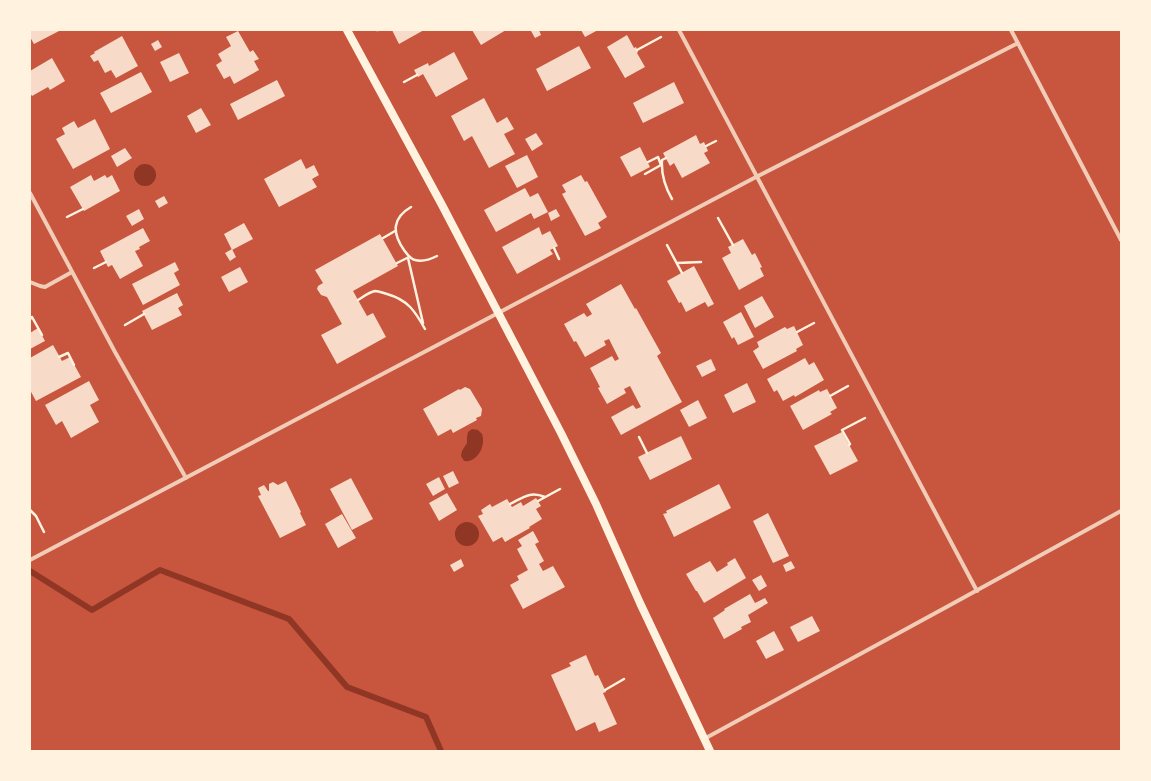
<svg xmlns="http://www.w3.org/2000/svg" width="1151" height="781" font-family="Inter,sans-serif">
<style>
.water{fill:#8f3625}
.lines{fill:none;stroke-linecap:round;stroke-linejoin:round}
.stream{stroke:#8f3625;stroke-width:6}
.building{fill:#f7dbc8}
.path{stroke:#fff3e0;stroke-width:2.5}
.minor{stroke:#f1ccb7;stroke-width:4}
.secondary{stroke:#fff3e0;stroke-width:8}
</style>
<rect width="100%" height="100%" fill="#c8553d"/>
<path class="water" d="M134 175a11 11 0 1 1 22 0a11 11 0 1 1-22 0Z
M472 429 478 430 482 434C486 445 478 463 464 461L461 456 462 451 467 443V437L468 432Z
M455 534a12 12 0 1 1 24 0a12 12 0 1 1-24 0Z"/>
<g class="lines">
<path class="stream" d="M30 571 92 610 160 570 289 619 347 687 426 717 441 751"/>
</g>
<path class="building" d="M30 30H61L34 44 30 37Z
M392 30H424L399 44Z
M472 30H506L481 45Z
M534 30H539L541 35 535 38 531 31Z
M581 30H598L585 37Z
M238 31 250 52 253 50 259 59 254 61 259 70 234 84 230 76 224 79 216 65 222 61 218 54 231 46 226 37Z
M627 35 634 48 636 47 638 52 637 53 645 67 625 78 607 47Z
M122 36 138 66 116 78 111 70 105 73 98 60 94 62 90 56 95 53 94 52Z
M158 40 162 47 155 51 151 44Z
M579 46 591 68 547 91 536 69Z
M454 52 468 79 436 97 423 74 418 77 414 70 428 63 429 66Z
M179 53 189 73 170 82 160 62Z
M52 58 65 81 50 90 48 87 32 96 30 93V71Z
M141 72 152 92 111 113 100 93Z
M277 80 285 96 238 120 230 104Z
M674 82 684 103 643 123 633 103Z
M484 98 497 123 507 117 514 129 504 134 515 154 489 168 472 136 464 141 451 116Z
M201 108 211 125 196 133 187 116Z
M95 119 110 149 73 169 56 139 65 134 62 128 74 121 78 128Z
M536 133 543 144 532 151 525 139Z
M696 135 700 144 704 142 708 151 704 153 710 163 682 178 674 163 670 166 663 153Z
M640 147 650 167 631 177 620 157Z
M125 148 132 158 117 167 111 156Z
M527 155 538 177 517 188 505 166Z
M301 159 306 169 314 165 319 175 312 179 317 187 279 207 264 179Z
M91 175 94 181 105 175 107 178 112 175 120 191 84 211 70 187Z
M581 175 585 182 587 181 607 217 598 223 601 228 585 236 562 194 566 192 562 185Z
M525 188 530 197 538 193 548 212 534 219 531 213 496 232 484 210Z
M164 196 168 203 159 208 155 201Z
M139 209 144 219 132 226 126 216Z
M556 209 560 216 551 221 548 213Z
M244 223 253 239 232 250 224 234Z
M539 227 542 235 550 231 558 246 550 250 553 254 517 274 502 247Z
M143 228 150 241 139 247 140 249 135 251 143 266 120 279 112 265 108 267 100 251Z
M380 234 398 266 353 291 367 316 373 313 386 337 337 364 321 335 342 324 327 297 321 295 317 289 318 286 323 283 315 270Z
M743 239 752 255 755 253 762 267 760 268 764 276 739 290 722 258 731 253 728 247Z
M232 249 236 257 230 261 225 253Z
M175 262 179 270 174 273 180 285 143 305 132 284Z
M694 266 714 304 708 307 705 302 686 312 681 302 679 303 667 281Z
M240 267 248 282 229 292 221 277Z
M621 284 635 309 636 308 661 353 657 356 682 402 621 435 611 417 633 405 636 409 641 407 630 386 624 389 626 393 607 404 598 388 600 387 590 368 612 356 615 361 619 359 609 339 604 341 606 345 585 357 576 341 574 342 564 324 584 313 587 317 592 314 586 304Z
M177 293 183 305 178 308 182 315 152 330 142 311Z
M762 296 774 317 755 328 744 306Z
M741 312 754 337 738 345 734 337 732 339 723 322Z
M794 326 803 345 796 349 797 351 763 369 753 351 759 347 757 342 785 327 787 329Z
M38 328 45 341 30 349V333Z
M53 345 62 361 70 357 81 377 36 401 30 390V358Z
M805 358 809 365 814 362 824 380 795 397 794 395 783 401 777 390 774 392 767 379Z
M711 359 716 370 702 377 696 366Z
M89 381 99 400 90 405 99 422 71 438 62 421 56 425 45 405Z
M747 383 756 402 733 413 724 395Z
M465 387 470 389 482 409 481 416 476 418 477 420 453 433 451 429 438 436 423 409 459 389 460 390Z
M827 389 837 408 830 412 832 414 803 430 790 406 819 390 820 392Z
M698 400 707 418 689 427 680 410Z
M842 432 858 461 830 475 814 446Z
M681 436 692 459 650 480 638 457Z
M453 471 459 483 449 488 443 476Z
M439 477 445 489 433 496 426 484Z
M351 478 373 519 352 530 330 489Z
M286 481 301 512 300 513 306 525 280 538 258 496 261 495 258 488 264 485 268 491H269V484L273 482 278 485Z
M719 484 731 508 674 537 663 514 667 513 666 511Z
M447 493 457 510 439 521 429 503Z
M536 498 541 506 536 509 542 519 529 527 530 528 505 542 502 537 493 542 478 516 483 514 481 510 490 504 492 507 507 499 512 507 521 502 523 506Z
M768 513 789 556 773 563 753 521Z
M342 514 356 538 338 548 325 524Z
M533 531 539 542 535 544 544 561 539 564 543 571 553 566 565 587 523 609 510 585 519 580 517 576 528 570 517 549 522 546 518 540Z
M735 558 746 578 704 603 697 591H696L686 574 710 561 717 572 728 565 727 563Z
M461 559 464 566 454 572 450 565Z
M791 561 795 568 786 572 783 565Z
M761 575 767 586 759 591 752 580Z
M750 594 755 603 765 598 768 603 748 615 751 622 741 627 742 629 724 639 713 618 725 610 724 609Z
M812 616 820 631 798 642 790 627Z
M774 631 784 650 766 659 756 641Z
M586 655 595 676 598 675 606 692 603 693 617 724 599 732 595 722 576 731 551 675 571 666 569 663Z"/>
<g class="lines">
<path class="path" d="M377 30H378
M637 50 661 37
M404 82 417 75
M706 146 716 141
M666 158 662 160C661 175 665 187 672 199
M645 174 661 165 658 157 648 162
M411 207C392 218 392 233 404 250 407 254 410 259 415 260 422 262 431 259 437 256
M67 217 83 209
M718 218 733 245
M383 238 395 231
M667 245 682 273
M554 248 559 259
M408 258 423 323
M397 263 409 257
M677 263 701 262
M94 268 106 262
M358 300C363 297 369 292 375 291 379 291 383 293 387 294 408 300 415 311 425 329
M30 319 32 317 42 335
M125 325 144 314
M797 332 814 323
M59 357 68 353 74 365
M830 396 848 386
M639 437 647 453
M849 445 850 444 842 430 865 418
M538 501 560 489
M510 504C524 497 530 491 545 497
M30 510 36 516 44 532
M605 690 624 679"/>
<path class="minor" d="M679 30 977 591
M1011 30 1121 240
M30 193 115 352 186 478
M30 282 40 286 45 287 72 272
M30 560 756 177 1018 43
M704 739 952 604 1121 511"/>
<path class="secondary" d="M347 30 442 205 561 433 596 504 640 603 710 751"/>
</g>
<rect width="1151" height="781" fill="none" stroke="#fff3e0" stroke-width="62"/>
</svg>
